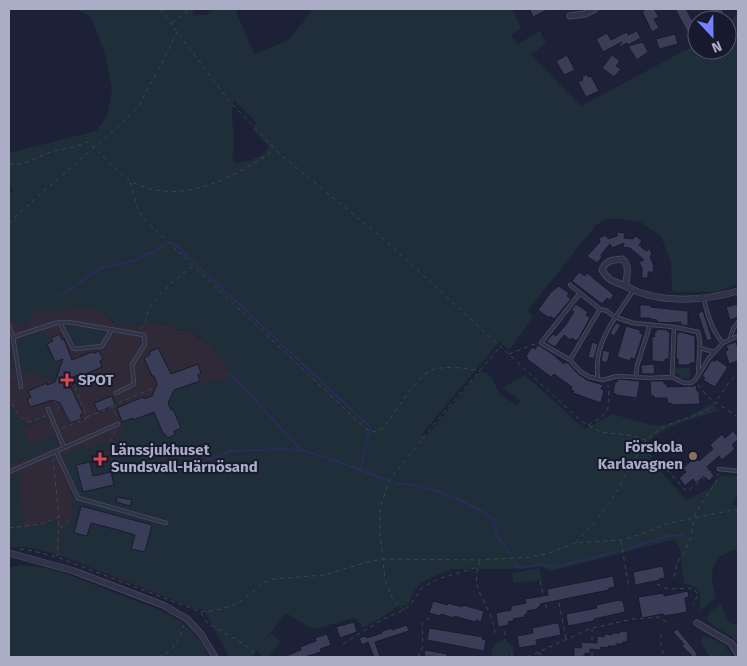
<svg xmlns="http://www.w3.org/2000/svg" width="747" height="666" font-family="'Fira Sans',sans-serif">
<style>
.medical{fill:#2f2938}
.green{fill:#1f2e38;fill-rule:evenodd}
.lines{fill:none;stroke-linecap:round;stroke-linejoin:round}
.stream{stroke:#282e58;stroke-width:2}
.building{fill:#393d58;stroke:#181b2e}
.lane-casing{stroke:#4b4e63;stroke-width:4.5}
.street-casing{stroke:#4b4e63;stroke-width:7}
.path{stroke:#394953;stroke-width:1;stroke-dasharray:4 4;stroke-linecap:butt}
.lane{stroke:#313348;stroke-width:3}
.street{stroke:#313348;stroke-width:5.5}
.health-dot{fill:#e0444e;stroke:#17192c;stroke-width:2}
.education-dot{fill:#8d6e63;stroke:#17192c;stroke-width:2}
.labels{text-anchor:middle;stroke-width:4;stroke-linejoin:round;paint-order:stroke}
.poi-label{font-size:15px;font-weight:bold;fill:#aaadc5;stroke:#17192c;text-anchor:start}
</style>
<rect width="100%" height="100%" fill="#1d2137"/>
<path class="medical" d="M89 308 100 310 113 323H158L174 327 180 331 186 330 213 347 221 357 229 372 227 378 202 385 199 610 56 554 27 547H9V313L17 325 33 313 40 311H60L71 309Z"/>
<path class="green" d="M74 9H193L194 15H207C213 6 225 9 235 9L254 54 289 40 311 12 309 9H512L521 28 511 36 518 44 540 31 546 43 531 55 581 106 697 44V50H727V24L738 13V284L716 292H672L671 263 661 236 640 222 624 219H607L596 225 528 310 533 317 509 350 499 342 422 434 426 437 480 371C495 374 492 382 499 392 503 398 510 401 517 405L520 400 502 388 525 375 585 429 612 414C626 417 649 427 663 425 676 423 699 412 710 404L720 410C695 419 657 425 643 450 659 466 670 485 687 500L710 488 721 475 738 476V494L733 504 738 508V549C709 556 709 574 716 598L700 611V593L697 588 684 583 680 550 675 539 552 571 541 567 510 569H452L428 579 420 584 413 593 408 605 394 608 391 612 363 628 357 619 353 618 316 629 309 627 286 613 263 642 271 634 281 642 268 657H263L256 651 252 657H229L204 610 195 608 173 598 60 555 61 530 73 516 70 480 62 461 63 455 84 446 86 450 97 446V442H108L109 450 101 453 102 457 112 456 127 421 152 413 155 415 167 438 175 435 174 431 180 428 168 403 174 390 200 381 202 385 227 378 229 372C220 353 205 339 186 330 177 331 168 323 157 323 146 323 134 327 123 326 111 325 107 313 97 310 85 306 72 310 59 311 50 312 42 310 33 313L29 322 24 327 17 325 9 313V196L13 190 12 187 9 186V153L96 131 107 116 112 90 104 50 90 16ZM234 100 256 123 253 130 269 147C263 157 246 164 234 162L232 158C238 139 228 119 234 100Z
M65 324 80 325 104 330 107 333C103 348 90 348 76 347L70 340Z
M9 331 11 336 14 369 9 377Z
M41 331 49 338V343L47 345 60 368 55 382 38 374 23 373 19 361 17 340Z
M674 368H690V378H680L679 374H675Z
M9 400C12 409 20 425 31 423 36 422 42 419 47 417L50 421 48 423 46 419 23 429 30 445 53 435 52 431H54L59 445 9 465Z
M20 473 23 477 19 480 24 525 9 526V477Z
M56 519 58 530 56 554 27 547H9V529L40 526Z
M19 565C57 566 91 584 125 597 143 604 165 610 181 622 194 632 203 643 209 657H9V568Z
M539 568 542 580 513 583 512 573Z
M720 603 729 622 735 625 738 624V643C729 632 716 631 707 619L709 613Z
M703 635 722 643 733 657H710L701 644Z
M502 640 512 644 514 648 508 657H493L491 653 496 643Z"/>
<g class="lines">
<path class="stream" d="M171 243H173L179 248 370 427 360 471
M59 297 101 268 134 261 144 255 153 253 163 246 167 245
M227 375 233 376 301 450
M160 474 199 463 231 451 279 449 301 450 334 460 386 480
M395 483C402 485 410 484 418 486 440 490 474 506 493 518L497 536 510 553
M628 549 667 536 683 535
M515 562 516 566 520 568 543 564 554 567 615 552"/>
</g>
<path class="building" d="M533 9H549L533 17 530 10Z
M647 9H654L659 17 654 19 659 28 652 32 642 11Z
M675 9H686L692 20 712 9H722L725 16 717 20H697V29L688 33Z
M637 31 641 38 628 45 627 43 617 48 622 42 603 52 596 39 607 33 611 40 627 32 628 35Z
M675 34 678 44 659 49 656 39Z
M643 42 648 52 637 60 628 46Z
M567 55 575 70 564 75 556 61Z
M612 55 620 61 616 66 621 69 614 77 602 68Z
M587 74 588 77 591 76 599 91 586 97 578 82 583 80 582 77Z
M617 232 625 233 624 238 633 239 636 236 642 241 639 245 646 251 650 249 652 255 650 256 653 264 654 272H648V278H642V268L639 262 644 260 630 248 623 247 624 243 612 248 610 244 601 255 602 257 597 263 587 256 600 242 599 238 606 235 608 239 617 236Z
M579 272 585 276 587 273 614 295 610 300 607 298 602 304 572 281Z
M559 286 569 293 567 296 571 299 554 319 550 316 549 318 538 310 551 292Z
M576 304 588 312 586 315 590 318 579 338 576 341 572 338 570 340 564 335 555 347 546 342 553 334 556 336 565 326 574 312 571 310Z
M738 304V317L730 320 726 307Z
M640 305H650L651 307 688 311V326L681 325V322L668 323 657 322V320L650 319V318H640Z
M703 311 712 339 707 341 698 313Z
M616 323 621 325 614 336 610 333Z
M626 326 640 330V333L643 334 635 359 631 358 630 361 617 357Z
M657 329 668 330V332H670L669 359H665V362L652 361V336L655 337 654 332H656Z
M681 332 695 336V363H690V365H678V359H676L677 333Z
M60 334 62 340 64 339 72 360 92 352 94 353 99 351 103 359 100 361 102 367 83 375 82 373 75 376 71 388 83 413 80 415 82 419 70 423 60 403 53 400 30 407 27 399 31 397 28 391 47 383V385L55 382 63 359 55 362 47 344 53 341 51 338Z
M592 342 598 344 594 359 588 357Z
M736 342 738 348V361L729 364 725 351 728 350 726 345Z
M538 345 551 353 564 364 566 362 568 363 578 374 587 380 603 385 601 389 604 390 601 403 573 393 574 391 571 390 572 387 554 374 551 377 527 359 528 358 526 356 532 347 535 349Z
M158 348 171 374 198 364 201 373 198 375 200 381 174 390 168 403 171 410 173 409 181 428 174 431 175 435 167 438 164 433H163L154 412 133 420V418L122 422 117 408 143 397 144 399 152 396 157 384 154 376H152L144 358 150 355 149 352Z
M603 350 610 352 607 363 601 361Z
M716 359 728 367 715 387 703 380 705 378 702 376 712 360 715 362Z
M654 364 655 374H642L641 365Z
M618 379 640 381 637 398 616 395V394L613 393 615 382H617Z
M650 381H664V384H667V387L695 386 696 384 697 391H699L700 404 671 405V403L668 404 667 398H654V396H651Z
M112 396 115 405 98 412 94 403Z
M733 431 738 437V439L732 445 735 449 722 460 719 456 707 467 714 476 709 481 704 476 696 483 693 479 685 486 679 478 686 472 683 468 695 457 699 461 713 449 710 445 722 434 725 438Z
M90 462 93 476 111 472 114 485 83 492 76 465Z
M117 497 132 500 130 506 116 502Z
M81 506 152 525 145 552 131 549 135 535 118 530 91 523 87 536 74 533Z
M663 566 665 578 659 579 660 580 635 585 633 572Z
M613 576 615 587 609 588V590L540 604 541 606 538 607V609L527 611V614L524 615 525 617 513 619 514 621 508 622 509 625 498 627 496 613 511 610V606L526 603 525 599 548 595 547 589Z
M688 591 689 597 685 598 687 612 664 616 663 614 642 618 638 597 664 593V596Z
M619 600 623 601 625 612 594 619V621L568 626 566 614 597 608 596 605Z
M433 601 447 605 448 603 462 607 463 605 484 611 481 622 476 620 475 622 454 616 453 618 441 614 440 616 429 613Z
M354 622 357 632 340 638 336 627Z
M556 623 559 624 561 635 536 640 537 645 519 648 517 636 533 633 532 628Z
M407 625 409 631 375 642 380 657H374L368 642 362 645 359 638 366 636 367 638 382 633V631L392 628V630Z
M429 628 483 637 482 639 486 640 484 651 427 640Z
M677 629 696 652 697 657H693L682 646 684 644 673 632Z
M620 631 628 632 627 642H623V644H616V646H608V648L601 647 600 650 590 649V654L585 653V656L574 657V647L581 648 582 642 597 643V636L604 637 605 634 612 635V633H620Z
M327 634 331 645 320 649 321 652 305 657H283L301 650 300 647 316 641 315 638Z
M425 650 447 654V657L424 656Z"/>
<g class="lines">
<g class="lane-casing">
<path id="lane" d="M570 285 600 309 607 311 615 317 633 323 674 327 698 332 700 342 698 376
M580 293 541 343 570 360 581 372 590 377 603 380 617 376 650 378 672 377 684 383H691L695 380 709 358 723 343 738 336
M704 299C707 314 712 331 723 343
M60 323 73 348 76 349 102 346 112 329
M9 326 13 337 21 387
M13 337 56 323 68 322 144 335 145 344 132 365 134 384 116 393
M730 339 733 329 738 322
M700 348 714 352
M570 360 600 309
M636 377 637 366 650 325
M672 377 674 327
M598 379C592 345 615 318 633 291
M48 409 64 447
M56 451 78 498 166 523
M719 469 738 471
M9 472 118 424"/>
</g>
<g class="street-casing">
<path id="street" d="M570 16 585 14 595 9
M626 286C626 276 631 266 622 259 612 260 606 260 602 270 611 284 615 280 627 287 660 304 704 301 738 291
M9 553 74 571 163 605 187 619 201 634 215 657
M697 623 731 643 738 654"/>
</g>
<path class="path" d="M160 9 230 102 281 155 386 241 581 421 601 432 635 436 646 440
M172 23 191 9
M9 164H22L53 151 75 147 86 142 90 143C98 152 123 177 132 182 182 207 233 178 274 150
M130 182 138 210 145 220 366 429 375 432 383 428C395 413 414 380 430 371 440 365 468 368 480 371
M9 224 20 212 121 124 138 107 161 65 177 32
M140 329C149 321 145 317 149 308 155 297 181 274 192 267
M509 354 535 344
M9 380 13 372
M698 385 709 398 738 417
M9 396C13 408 18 418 31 422L45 416
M54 401 59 407 56 415
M112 407 120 402 154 388
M87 417 112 407 117 418
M588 425C611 413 610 409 608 385
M62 428 87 418 74 385
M115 431 110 442 115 458 121 462
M642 450 662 464 685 490H689L714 469
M53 458 59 517 57 556
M9 528 41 524 59 517
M60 528 67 523 71 516
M621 541 629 589
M576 542 594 523 611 501 646 440C653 434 660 429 668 425 681 419 696 417 708 409 721 400 725 382 738 374
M20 549 29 550 57 557 201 612 217 610 231 606 241 601 265 582 274 579 325 575 367 562 383 559 480 560 530 557 549 553 575 543 621 540 639 535 669 523 738 509
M480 561C472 583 479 591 488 610 492 617 494 625 495 633
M674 577 677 563 685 551 691 537 695 514 717 480 718 474
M540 581 545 604 548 611
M657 584 667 589 694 588 698 595 693 605
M559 603 566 639
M404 610 393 600 385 580 380 533V508L390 479 436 422 500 347
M201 613 207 623 244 644 258 657
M505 631V641
M661 634V648L666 657
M343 644 383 619 404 610 410 605 422 588 430 583 438 579 478 567
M512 652V657
M538 653 547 657
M592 656V629
M158 657C174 651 179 641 184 625
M418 657 423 646 422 623 429 618
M527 657 592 628 633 619 659 617 669 623"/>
<use href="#lane" class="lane"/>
<use href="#street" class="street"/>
</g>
<g class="health-dot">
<path d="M64.5 372.5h5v5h5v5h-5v5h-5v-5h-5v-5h5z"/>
<path d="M97.5 451.5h5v5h5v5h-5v5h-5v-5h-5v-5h5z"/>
</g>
<circle class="education-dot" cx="693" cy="456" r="5"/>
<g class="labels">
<g class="poi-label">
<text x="78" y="385">SPOT</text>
<text x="683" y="452" text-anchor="end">Förskola<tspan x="683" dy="17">Karlavagnen</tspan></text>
<text x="111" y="455">Länssjukhuset<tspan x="111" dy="17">Sundsvall-Härnösand</tspan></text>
</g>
</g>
<rect width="747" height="666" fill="none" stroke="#aaadc5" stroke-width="20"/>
<g transform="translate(712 35) rotate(158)"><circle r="24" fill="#17192c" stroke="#525469"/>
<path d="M0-4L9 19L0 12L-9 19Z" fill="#7582ff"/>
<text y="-8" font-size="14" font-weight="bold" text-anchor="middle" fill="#aaadc5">N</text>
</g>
</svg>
